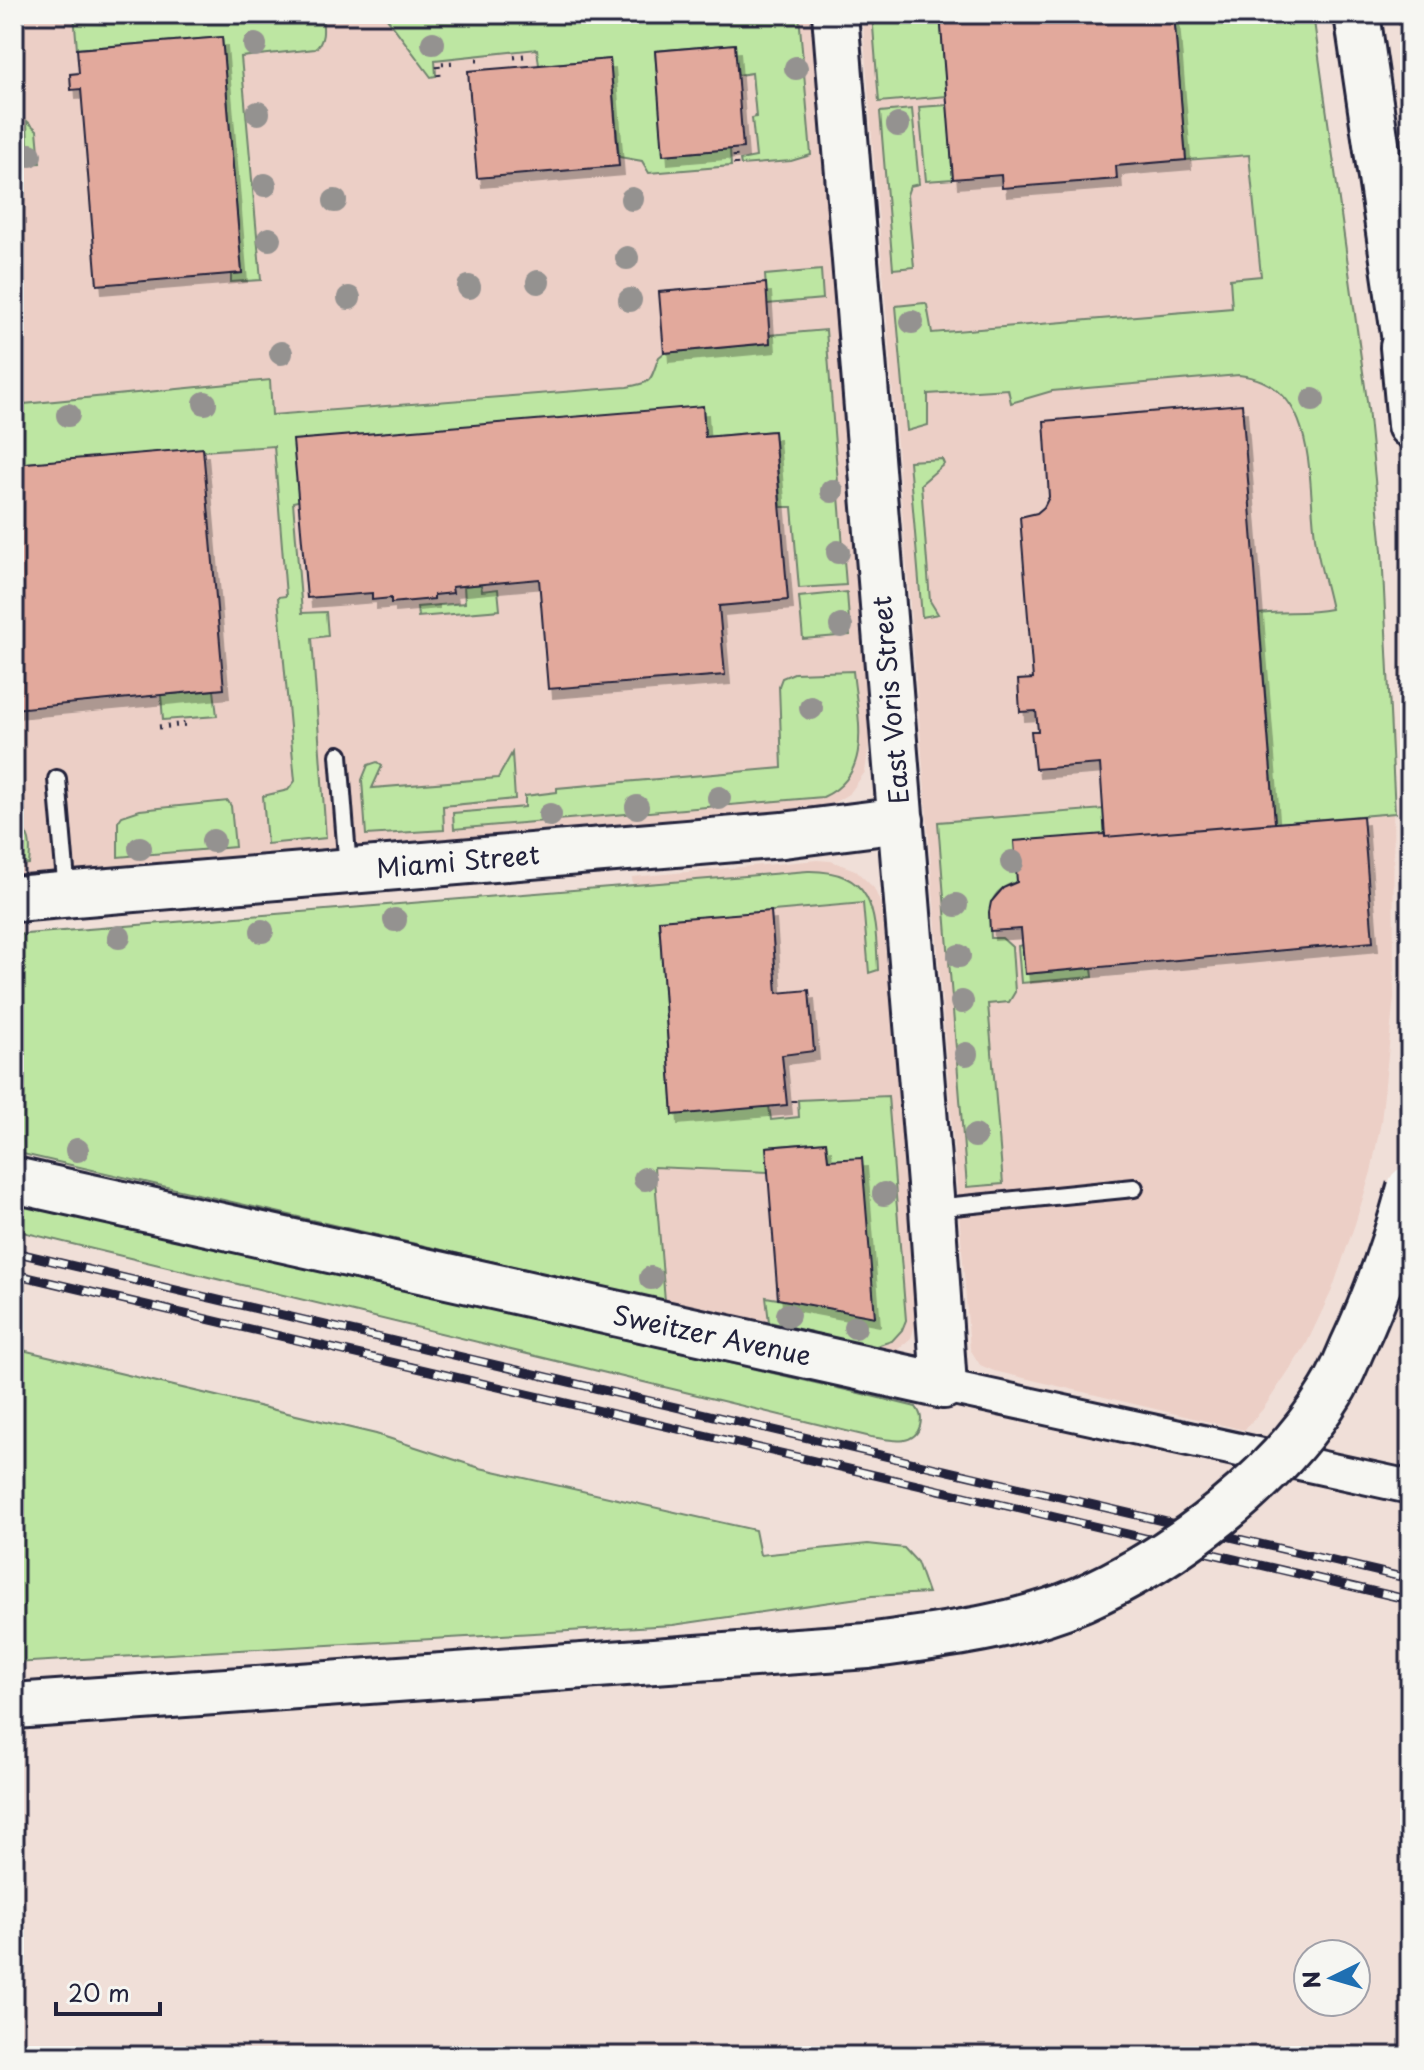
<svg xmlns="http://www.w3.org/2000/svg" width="1424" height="2070" font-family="'Playpen Sans',sans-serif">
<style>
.built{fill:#eccfc6}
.green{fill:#bde6a2;stroke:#70846e;stroke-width:2}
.building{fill:#e2a99c;stroke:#22223b;stroke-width:2;filter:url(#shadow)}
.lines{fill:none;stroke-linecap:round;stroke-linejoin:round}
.lane-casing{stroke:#22223b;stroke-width:22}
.street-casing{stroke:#22223b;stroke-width:38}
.secondary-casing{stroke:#22223b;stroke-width:50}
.highway-casing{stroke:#22223b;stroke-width:50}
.path{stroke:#22223b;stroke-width:5;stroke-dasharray:2 6;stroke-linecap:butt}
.lane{stroke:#f6f6f2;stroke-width:16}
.street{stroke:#f6f6f2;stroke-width:32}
.secondary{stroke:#f6f6f2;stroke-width:44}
.highway{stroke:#f6f6f2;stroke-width:44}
.rail-casing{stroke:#22223b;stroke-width:9}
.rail{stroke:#f6f6f2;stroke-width:6;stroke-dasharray:18;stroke-linecap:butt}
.highway-bridge-casing{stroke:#22223b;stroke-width:50;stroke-linecap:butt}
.highway-bridge{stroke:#f6f6f2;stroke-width:44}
.tree{fill:#949290}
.labels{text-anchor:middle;stroke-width:6;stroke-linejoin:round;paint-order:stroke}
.street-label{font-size:26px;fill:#22223b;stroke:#f6f6f2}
</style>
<defs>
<filter id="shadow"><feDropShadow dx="5" dy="9" stdDeviation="0" flood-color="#0004"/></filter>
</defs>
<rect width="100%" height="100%" fill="#f0dfd8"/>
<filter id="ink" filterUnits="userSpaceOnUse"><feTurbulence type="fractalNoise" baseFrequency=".0125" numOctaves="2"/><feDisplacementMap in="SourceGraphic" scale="16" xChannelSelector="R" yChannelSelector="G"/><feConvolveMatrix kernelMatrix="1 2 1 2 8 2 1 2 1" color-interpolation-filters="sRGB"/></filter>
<g filter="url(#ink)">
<path class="built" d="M14 14H810L870 737 865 772 850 793 827 807 811 810 14 875Z
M862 14H1313L1363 359 1382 551 1393 743 1394 998 1381 1122 1371 1172 1355 1224 1332 1290 1306 1345 1263 1409 1244 1430 994 1371 980 1365 970 1349Z
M817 860 831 861 855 870 874 888 882 907 917 1320 911 1338 889 1357 666 1311 632 877Z"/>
<path class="green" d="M74 14H322C323 26 326 41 315 49L241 57 261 280 231 282V274L242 273 222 37 77 49Z
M384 14H799L811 155 791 161 741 165 740 160 756 157 752 118 756 117 752 73 738 75 734 44 655 51 664 155 730 149 731 166 649 173 642 161 619 157 610 59 539 65 537 49 435 60 436 76 431 77Z
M872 14H940L947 96 879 102Z
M1174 14H1313L1368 408 1382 551 1395 813 1275 823 1259 614C1284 611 1307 614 1331 609 1326 585 1318 561 1315 537 1307 479 1319 384 1239 375L1052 391 1011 403 1008 389 928 394V425L907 431 896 306 924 303 927 305 932 333 1232 308 1230 279 1261 276 1249 155 1186 160Z
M948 105 953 179 926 181 919 107Z
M912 109 919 184 910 186 907 195 914 267 893 269 880 112Z
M27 121 37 130 40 163 14 165V148L28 147Z
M821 270 823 299 767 304 765 275Z
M826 330 846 585 799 588 792 507H781L774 431 705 437 703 406 293 502 302 613 326 612 328 636 312 638 326 838 267 844 263 796 288 790 295 781 278 597 286 596 274 446 14 464V405L270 380 272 415 627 387C655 382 649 381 659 357L664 353 770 343V335Z
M942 459 944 464 921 484 930 601 938 614 922 617 909 461Z
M481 584 482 591 498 589 500 610 418 617 417 607 465 603 464 585Z
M847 592 850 635 803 639 799 597Z
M853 671C857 715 875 774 823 797L454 829 453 813 525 807V796L557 792V788L782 768 779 686 782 678 794 673Z
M214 690 217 716 163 720 161 695Z
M512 753 515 799 443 806 444 830 366 835 362 780 368 765 377 762 382 766 372 788 498 778Z
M228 801 231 806 235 847 118 857V822L122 816 140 810Z
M1104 809 1105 834 1017 882C986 891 989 911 991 938H1002L1012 947 1015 992 1009 1002 988 1004 1003 1184 967 1187 938 822Z
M14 824C32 832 31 846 29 864L14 865Z
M808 871C877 870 875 916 878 970L869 973 863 903 659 921 673 1114 769 1106 771 1120 799 1117 798 1100 888 1096 906 1320 902 1330 892 1341 873 1347 769 1322 766 1297 874 1316 828 1160 826 1142 767 1147 768 1172 654 1167 665 1301 14 1152V935Z
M1023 945 1026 974 1092 968 1093 977 1021 983 1018 946Z
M14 1198 859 1393 916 1407C921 1414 922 1418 920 1426 914 1448 887 1439 871 1437L14 1230Z
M14 1348 376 1434 480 1468 755 1530 760 1555 868 1544 904 1548 917 1562 928 1593 872 1596 673 1625 14 1663Z"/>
<path class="building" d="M940 14H1174L1186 160 1116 166 1117 179 1002 188 1001 175 953 179Z
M222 37 242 273 97 285 81 89 71 90 70 74 79 73 77 49Z
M735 44 743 148 663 155 655 51Z
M610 59 619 166 477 178 468 71Z
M766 283 770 343 664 353 659 292Z
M1242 404 1275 823 1105 837 1100 764 1035 769 1031 731H1038L1036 711 1020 712 1018 680 1033 679 1020 517 1037 513 1044 507 1049 497 1044 421Z
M703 406 705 437 774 431 788 600 719 606 725 675 548 689 539 579 452 587 453 593 434 595V599L391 603V598L372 600V593L307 598 293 440Z
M203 448 224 689 14 709V464Z
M1363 816 1373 942 1025 974 1021 929 990 931 989 912 991 902 1003 888 1017 882 1014 841 1105 834V837Z
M771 911 777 993 809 990 814 1051 782 1055 787 1105 673 1115 659 920Z
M826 1142 828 1160 862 1158 875 1317 778 1299 766 1147Z"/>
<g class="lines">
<g class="lane-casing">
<path id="lane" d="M339 755 348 869
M57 779 67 893
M934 1208 1134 1188"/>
</g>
<g class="street-casing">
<path id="street" d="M944 1386 1410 1487"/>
</g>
<g class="secondary-casing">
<path id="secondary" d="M14 899 783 835 901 820
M14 1180 944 1386 932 1209 835 14"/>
</g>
<g class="highway-casing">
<path id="highway" d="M1357 14 1410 375
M1403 347 1410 425
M14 1706 868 1646"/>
</g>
<path class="path" d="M514 57 525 56
M476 60H484
M439 76 438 64 456 63
M735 155 736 166
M159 727 188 724
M794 1100V1108"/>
<use href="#lane" class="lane"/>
<use href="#street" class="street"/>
<use href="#secondary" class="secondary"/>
<use href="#highway" class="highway"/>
<g class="rail-casing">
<path id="rail" d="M14 1252 1410 1579
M14 1274 1410 1600"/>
</g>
<use href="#rail" class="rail"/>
<g class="highway-bridge-casing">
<path id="highway-bridge" d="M868 1646C939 1636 1015 1628 1082 1599 1175 1558 1278 1479 1331 1392 1340 1378 1346 1362 1352 1348 1377 1295 1395 1243 1410 1188"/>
</g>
<use href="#highway-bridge" class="highway-bridge"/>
</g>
<g class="tree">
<circle cx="433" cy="43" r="12"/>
<circle cx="255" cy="45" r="12"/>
<circle cx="796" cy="68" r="12"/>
<circle cx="258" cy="113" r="12"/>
<circle cx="898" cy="125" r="12"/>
<circle cx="30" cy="155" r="12"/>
<circle cx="265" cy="185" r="12"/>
<circle cx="632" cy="199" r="12"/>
<circle cx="335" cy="201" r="12"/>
<circle cx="269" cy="239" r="12"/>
<circle cx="627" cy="258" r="12"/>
<circle cx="538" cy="282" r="12"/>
<circle cx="469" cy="287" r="12"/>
<circle cx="349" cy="298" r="12"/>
<circle cx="630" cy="300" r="12"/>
<circle cx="912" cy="322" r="12"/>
<circle cx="281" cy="353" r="12"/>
<circle cx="1313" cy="400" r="12"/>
<circle cx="205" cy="403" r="12"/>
<circle cx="68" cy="415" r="12"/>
<circle cx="832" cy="491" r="12"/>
<circle cx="838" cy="552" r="12"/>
<circle cx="841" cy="626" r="12"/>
<circle cx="811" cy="708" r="12"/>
<circle cx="719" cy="798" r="12"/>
<circle cx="637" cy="807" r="12"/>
<circle cx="550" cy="815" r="12"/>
<circle cx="213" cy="841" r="12"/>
<circle cx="140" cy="848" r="12"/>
<circle cx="1012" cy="862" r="12"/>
<circle cx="956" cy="905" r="12"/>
<circle cx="395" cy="920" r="12"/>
<circle cx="262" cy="931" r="12"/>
<circle cx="119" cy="937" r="12"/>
<circle cx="959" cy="956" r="12"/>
<circle cx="962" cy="1002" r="12"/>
<circle cx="966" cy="1054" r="12"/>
<circle cx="975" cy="1136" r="12"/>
<circle cx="77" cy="1150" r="12"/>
<circle cx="645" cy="1179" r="12"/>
<circle cx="884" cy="1194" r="12"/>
<circle cx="651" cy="1278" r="12"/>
<circle cx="788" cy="1315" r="12"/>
<circle cx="855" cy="1327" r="12"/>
</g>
</g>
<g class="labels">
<g class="street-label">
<text transform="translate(891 700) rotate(-95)" y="9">East Voris Street</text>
<text transform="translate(458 862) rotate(-5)" y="9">Miami Street</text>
<text transform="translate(712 1336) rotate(12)" y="9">Sweitzer Avenue</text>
</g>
</g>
<rect width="1424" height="2070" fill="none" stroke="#f6f6f2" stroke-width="48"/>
<rect x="24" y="24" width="1376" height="2022" fill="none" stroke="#22223b" stroke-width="3" filter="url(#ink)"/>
<g transform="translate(1332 1978) rotate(265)"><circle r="38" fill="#f6f6f2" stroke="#a1a1a9" stroke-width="2"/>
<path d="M0-6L14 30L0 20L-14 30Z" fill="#1f6fb2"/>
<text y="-12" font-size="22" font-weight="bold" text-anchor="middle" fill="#22223b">N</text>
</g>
<path d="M56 2002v12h104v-12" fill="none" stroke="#22223b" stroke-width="4"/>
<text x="68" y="2002" font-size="24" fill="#22223b" stroke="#f6f6f2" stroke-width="6" paint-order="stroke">20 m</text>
</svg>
